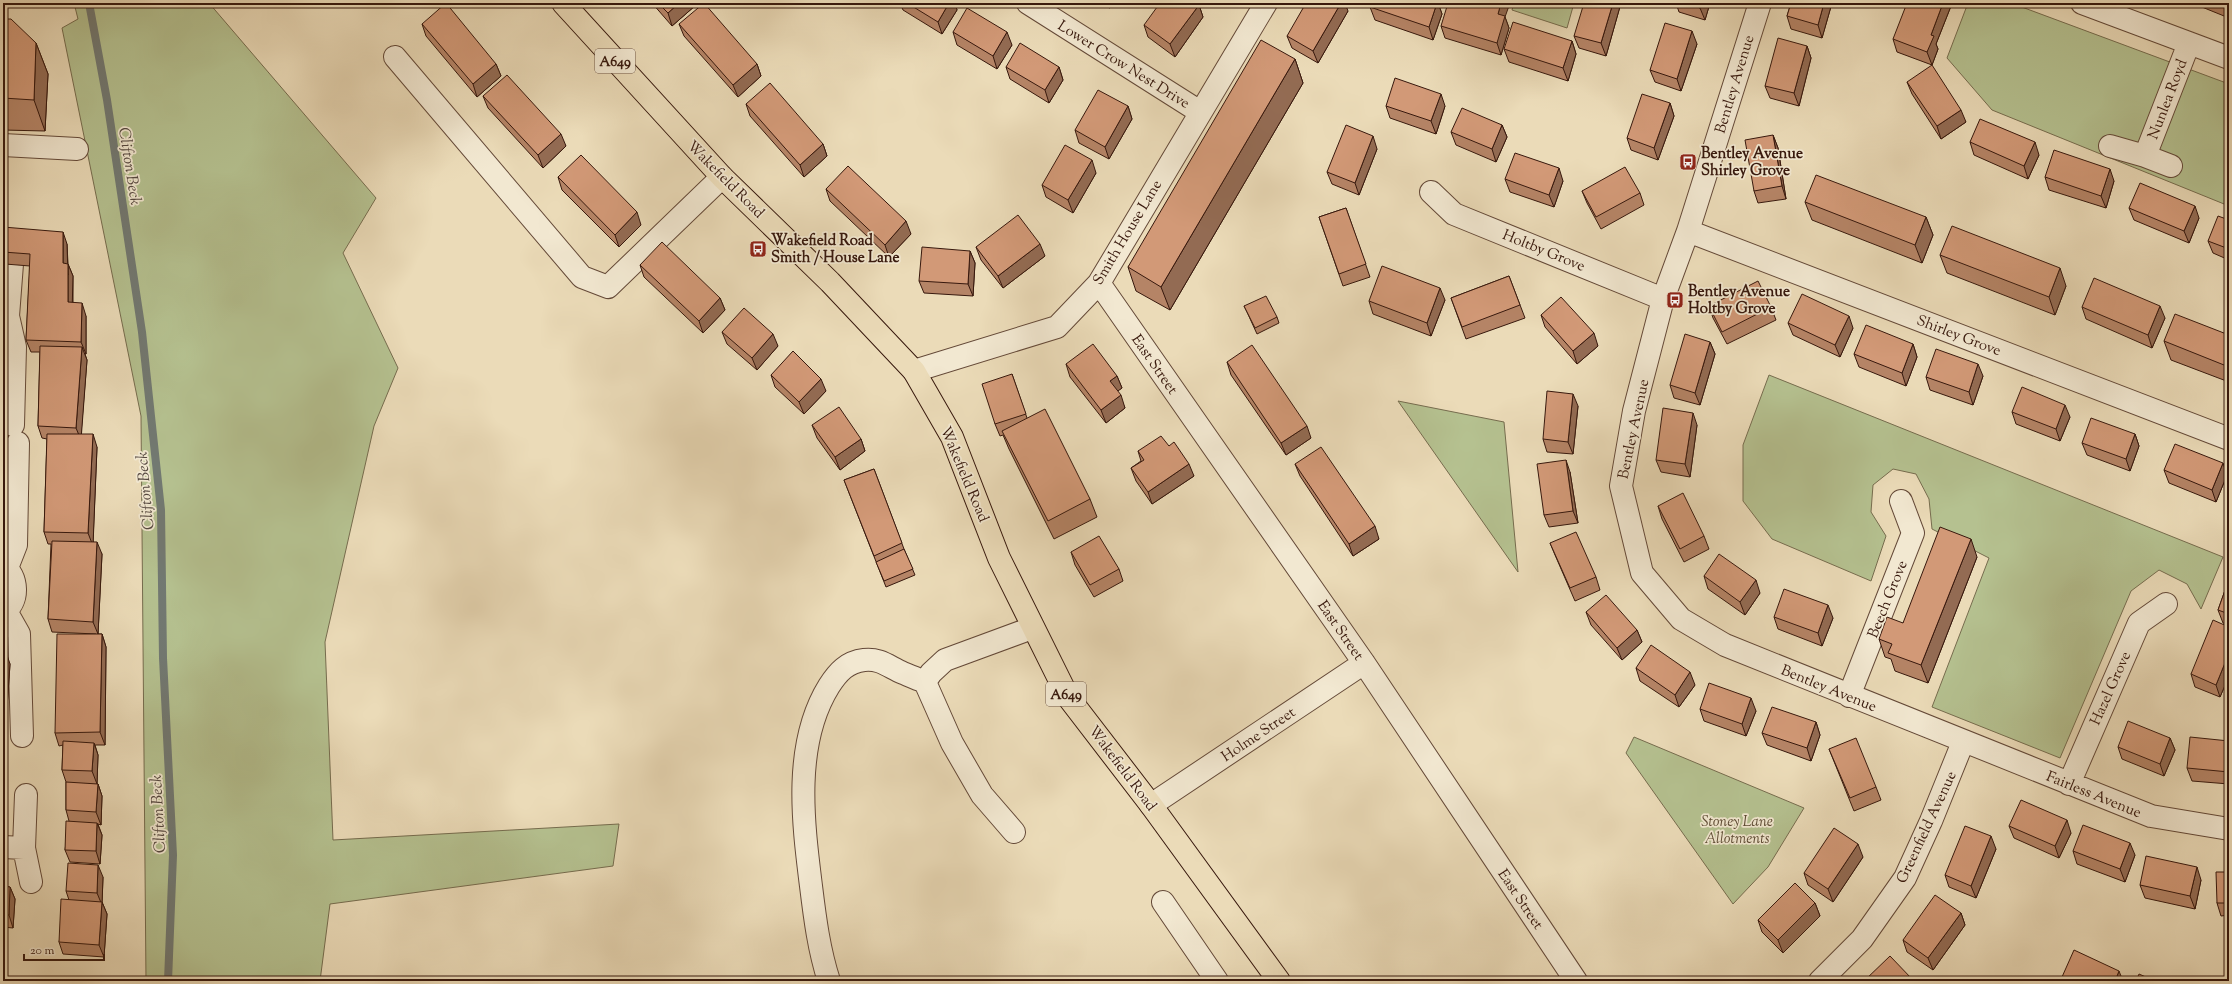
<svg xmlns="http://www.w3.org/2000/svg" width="2232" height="984" font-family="'Sorts Mill Goudy',serif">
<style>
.green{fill:#b5c190;stroke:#766c4e}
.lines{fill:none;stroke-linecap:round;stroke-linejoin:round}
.stream{stroke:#727972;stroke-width:8}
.minor-casing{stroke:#644938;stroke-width:24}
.major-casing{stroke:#37180d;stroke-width:24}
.minor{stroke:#f2e8d1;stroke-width:22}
.major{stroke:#ebdbb8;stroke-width:22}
.wall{fill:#b58466;stroke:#37180d}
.shaded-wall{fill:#936b53;stroke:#37180d}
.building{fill:#d29977;stroke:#37180d}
.labels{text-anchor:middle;stroke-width:3.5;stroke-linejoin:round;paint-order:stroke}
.shield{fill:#f2e8d1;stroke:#6f5648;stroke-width:1}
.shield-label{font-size:14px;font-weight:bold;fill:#37180d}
.street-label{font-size:15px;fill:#37180d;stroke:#f2e8d1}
.poi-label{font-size:15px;font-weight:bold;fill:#37180d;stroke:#f2e8d1;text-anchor:start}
.park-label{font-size:15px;font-style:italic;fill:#5d4b34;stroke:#f2e8d1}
.water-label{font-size:16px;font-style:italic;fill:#554840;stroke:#f2e8d1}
</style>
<rect width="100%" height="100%" fill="#ebdbb8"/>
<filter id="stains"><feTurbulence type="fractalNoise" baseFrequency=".005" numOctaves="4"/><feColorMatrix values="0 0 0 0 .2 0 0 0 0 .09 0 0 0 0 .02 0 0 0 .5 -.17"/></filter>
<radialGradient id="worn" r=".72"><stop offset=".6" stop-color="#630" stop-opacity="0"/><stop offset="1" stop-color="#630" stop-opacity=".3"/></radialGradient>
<path class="green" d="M74 3H209L376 198 343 253 398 368 374 426 325 642 333 840 619 824 613 866 330 904 320 981H146L141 416 62 28 78 19Z
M1514 3H1574L1567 28 1512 10Z
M1968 3H2011L2229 84V206L1992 110 1947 58Z
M1769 375 2223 557 2201 609 2187 584 2159 570 2131 591 2060 758 1932 707 1989 558 1932 529 1929 499 1916 474 1893 469 1873 485 1871 512 1886 536 1871 581 1772 539 1743 501V445Z
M1398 401 1504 422 1518 572Z
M1634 737 1804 808 1768 867 1733 904 1626 753Z"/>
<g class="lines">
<path class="stream" d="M89 3 107 100 142 332 161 510 163 658 173 855 168 981"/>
<g class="minor-casing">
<path id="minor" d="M1028 3 1200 112
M1760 3 1688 231 1663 299 1634 411 1621 486 1642 573 1681 619 1725 645 2151 816 2229 829
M2082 3 2229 58
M395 57 582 277 608 287 722 177
M3 145 77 149
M2110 146 2145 156 2171 166
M2145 156 2189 43
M1431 192 1454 214 1663 299
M1688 231 2229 439
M12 264 8 316 15 347 13 425
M1099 283 1364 663 1576 981
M914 371 1057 327 1099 283 1266 3
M3 565C18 577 20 601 3 613
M7 568 16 545 18 443
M6 611 19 634 22 736
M1849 696 1913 533 1901 501
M2069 784 2139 623 2166 604
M26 795 24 848 31 882
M1151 805 1364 663
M1014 832 982 795 952 743 925 682 931 673 945 660 1032 628
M3 847 24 848
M1163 902 1217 981
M829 981C819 950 815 919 811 886 803 822 793 744 829 686 838 672 847 662 864 660 880 658 889 667 903 673 910 676 918 679 925 682
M1820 981 1862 939 1905 878 1931 821 1963 742"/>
</g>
<g class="major-casing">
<path id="major" d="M563 3 722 177 830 282 914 371 952 437 999 558 1068 697 1151 805 1279 981"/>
</g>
<use href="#minor" class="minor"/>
<use href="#major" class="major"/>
</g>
<path class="wall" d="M652 3H695L696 5 672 26Z
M900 3H955L957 10 942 34 903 10Z
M1098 3H1112L1110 8Z
M1372 3H1438L1442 14 1433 40 1375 20 1370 7Z
M1621 3 1606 56 1579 48 1574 36Z
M1676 3H1710L1705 20 1679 12Z
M1791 3H1832L1822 38 1791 29 1787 16Z
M2192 3H2229V18Z
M1199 5 1203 17 1175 57 1148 37 1144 25Z
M1951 6 1936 44 1938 49 1932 65 1897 52 1893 39Z
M1348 11 1318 63 1292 48 1287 36Z
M1505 17 1509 28 1501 55 1445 38 1441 26Z
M3 19 36 43 48 74 45 131 3 130Z
M422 24 496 64 501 76 477 97 426 36Z
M679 24 757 64 761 76 738 97 684 36Z
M953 32 1012 45 997 69 957 45Z
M1572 41 1576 54 1568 81 1509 62 1504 49Z
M1697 44 1681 91 1655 82 1650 70Z
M1807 46 1811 58 1799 106 1770 98 1765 86Z
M1295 59 1303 83 1170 310 1136 291 1128 267Z
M1006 67H1059L1063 80 1049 103 1010 79Z
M1907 82 1966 122 1941 139 1912 94Z
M483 96 566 146 543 168 488 108Z
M1670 103 1674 116 1658 160 1631 150 1627 138Z
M746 104 823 144 827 156 804 177 750 116Z
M1128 106 1132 119 1109 159 1079 143 1075 130Z
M1386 106H1445L1436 134 1390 118Z
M1502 125 1507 137 1496 162 1456 145 1451 132Z
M1773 135 1778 148 1786 199 1758 203 1754 191Z
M1970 142 2039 155 2028 179 1974 155Z
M1377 149 1359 195 1332 184 1327 172Z
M1096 173 1073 213 1046 197 1042 185Z
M558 177 641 225 619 247 562 190Z
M2045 177 2114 181 2106 208 2049 190Z
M1505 179 1563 181 1554 207 1510 192Z
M826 189 911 234 889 257 830 201Z
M1582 191 1640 193 1644 205 1601 229 1587 203Z
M1805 202 1926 217 1933 235 1922 263 1812 220Z
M1346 208 1370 277 1343 286 1319 217Z
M2129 208 2199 218 2189 243 2134 220Z
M2229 220V260L2213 253 2208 241Z
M3 227 67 244 68 264 73 276V302L86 316V354H85L87 360 81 434 97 447 93 541 102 554 98 634H102L106 647 105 745H95L98 755 97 784H98L102 796 101 825 98 824 102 835 100 864 70 862 65 850 69 821 66 810V782L62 770 63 745 59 746 55 733 96 634 52 632 48 619 51 544H48L44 532 47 439 42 438 38 426 40 352H31L26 340 30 266 5 264V277H3Z
M976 247 1045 256 1003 288 981 260Z
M970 251 975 263 973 296 924 293 919 281Z
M1940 255 2066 286 2055 315 1947 273Z
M640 265 720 298 725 310 703 333 644 277Z
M1509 276 1525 318 1466 339 1451 298Z
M1445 300 1431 336 1373 314 1369 301Z
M1244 306 1277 317 1279 323 1257 334 1247 312Z
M1709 306 1771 307 1776 320 1727 344 1713 318Z
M2082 307 2165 318 2152 348 2086 319Z
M1541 315 1598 346 1577 364 1545 327Z
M1788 323 1853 328 1840 357 1793 335Z
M722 332 778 346 757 370 727 344Z
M2229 335V382L2171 360 2164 341Z
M1710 342 1715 354 1700 405 1674 398 1670 385Z
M1913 344 1917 357 1906 386 1859 367 1854 354Z
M1227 362 1311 438 1286 455 1231 375Z
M1066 364 1117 376 1122 388 1117 391 1125 408 1106 423 1070 377Z
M1012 374 1027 418 1090 499 1097 517 1054 539 1009 449 1003 435 1000 436 995 424Z
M771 375 826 391 804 414 775 387Z
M1983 376 1973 405 1930 390 1926 377Z
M1578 406 1573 454 1547 452 1543 439Z
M2012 412 2070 417 2060 441 2016 424Z
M812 425 861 439 865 451 840 470 817 438Z
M1697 425 1690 477 1661 472 1656 460Z
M2135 434 2139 446 2130 471 2087 455 2082 443Z
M1169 446 1194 476 1152 504 1136 481 1131 468 1141 461 1138 451Z
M1295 464 1379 539 1353 556 1300 476Z
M874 469 904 549 915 575 886 587 844 480Z
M2164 470 2227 475 2216 502 2169 483Z
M1570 472 1578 523 1549 527 1544 515Z
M1658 506 1704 536 1709 549 1684 562 1662 519Z
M1550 543 1596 577 1600 590 1575 601 1555 555Z
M1071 552 1119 569 1123 581 1094 597 1075 565Z
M1977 557 1928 683 1895 671 1891 659 1885 657 1879 639 1903 623Z
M1704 576 1760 593 1745 615 1708 589Z
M2229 579V625L2223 623 2218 610Z
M1586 612 1637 630 1642 642 1622 660 1591 625Z
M1774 617 1833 618 1822 646 1778 629Z
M2229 627V676L2220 697 2195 687 2191 674Z
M3 651 10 664 7 708H3Z
M1636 668 1695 685 1679 707 1640 681Z
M1700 709 1756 711 1746 736 1704 721Z
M1816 722 1820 735 1811 761 1767 745 1762 733Z
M2170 738 2175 750 2164 776 2122 759 2118 747Z
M2229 741V784L2192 781 2187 768Z
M1829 749 1876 787 1881 800 1854 811Z
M2009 826 2071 833 2059 858 2014 838Z
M1996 849 1976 898 1949 887 1945 875Z
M2073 851 2135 855 2125 882 2077 864Z
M1863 857 1833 902 1808 885 1804 873Z
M2229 872V915L2221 916 2217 903Z
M103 877 102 902 107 914 104 957 63 954 59 942 69 900 66 891Z
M2201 880 2195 909 2145 898 2140 885Z
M3 886 10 887 15 899 13 928 3 927Z
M1815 903 1820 916 1783 953 1762 932 1758 920Z
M1961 913 1965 925 1933 970 1907 952 1903 940Z
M2062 977 2123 981H2064Z"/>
<path class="shaded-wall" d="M679 3H695L696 5 672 26 668 13Z
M949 3H955L957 10 942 34 938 22Z
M1108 3H1112L1110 8Z
M1341 3H1345L1348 11 1318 63 1313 51Z
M1437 3H1438L1442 14 1433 40 1429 27Z
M1501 3H1510L1505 17 1509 28 1501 55 1497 43 1498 14Z
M1613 3H1621L1606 56 1601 43Z
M1702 3H1710L1705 20 1700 8Z
M1824 3H1832L1822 38 1818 25Z
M1943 3H1950L1951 6 1936 44 1938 49 1932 65 1927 52 1931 35Z
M1199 5 1203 17 1175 57 1170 44Z
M1692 31 1697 44 1681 91 1677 79Z
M1007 32 1012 45 997 69 993 56Z
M1572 41 1576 54 1568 81 1563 68Z
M36 43 48 74 45 131 34 100Z
M1807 46 1811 58 1799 106 1794 93Z
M1295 59 1303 83 1170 310 1161 287Z
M496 64 501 76 477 97 473 84Z
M757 64 761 76 738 97 733 85Z
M1059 67 1063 80 1049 103 1045 90Z
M1441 94 1445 106 1436 134 1431 121Z
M1670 103 1674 116 1658 160 1654 148Z
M1128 106 1132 119 1109 159 1105 147Z
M1961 110 1966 122 1941 139 1937 126Z
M1502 125 1507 137 1496 162 1492 149Z
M561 134 566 146 543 168 538 155Z
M1773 135 1778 148 1786 199 1782 186Z
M1373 136 1377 149 1359 195 1355 183Z
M2035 142 2039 155 2028 179 2024 166Z
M823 144 827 156 804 177 800 165Z
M1092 160 1096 173 1073 213 1068 200Z
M1559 168 1563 181 1554 207 1549 195Z
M2110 169 2114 181 2106 208 2101 196Z
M2195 206 2199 218 2189 243 2184 231Z
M637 212 641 225 619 247 615 235Z
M1926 217 1933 235 1922 263 1915 245Z
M906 221 911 234 889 257 885 245Z
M63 232 67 244 68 275 63 263Z
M1040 244 1045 256 1003 288 998 276Z
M970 251 975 263 973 296 968 284Z
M3 259 5 264V277L3 272Z
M68 264 73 276 72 314 68 302Z
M2060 268 2066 286 2055 315 2049 297Z
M1440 288 1445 300 1431 336 1427 323Z
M720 298 725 310 703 333 699 321Z
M82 303 86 316V354L81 342Z
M2160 306 2165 318 2152 348 2148 335Z
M1849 316 1853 328 1840 357 1835 345Z
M1594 333 1598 346 1577 364 1573 351Z
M773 334 778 346 757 370 752 358Z
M1710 342 1715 354 1700 405 1695 393Z
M1913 344 1917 357 1906 386 1902 373Z
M82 347 87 360 81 440 76 428Z
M1978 364 1983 376 1973 405 1969 392Z
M1117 376 1122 388 1114 394 1110 381Z
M821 379 826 391 804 414 799 402Z
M1573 394 1578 406 1573 454 1568 442Z
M1121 395 1125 408 1106 423 1101 410Z
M2065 405 2070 417 2060 441 2056 429Z
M1693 413 1697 425 1690 477 1685 464Z
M1307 426 1311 438 1286 455 1281 443Z
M93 434 97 447 93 546 88 533Z
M2135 434 2139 446 2130 471 2126 459Z
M861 439 865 451 840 470 835 457Z
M1566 460 1570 472 1578 523 1573 511Z
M2223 463 2227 475 2216 502 2212 490Z
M1189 464 1194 476 1152 504 1148 492Z
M1375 526 1379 539 1353 556 1349 544Z
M1971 539 1977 557 1928 683 1921 665Z
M97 542 102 554 98 634 93 622Z
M1756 580 1760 593 1745 615 1740 602Z
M1828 605 1833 618 1822 646 1818 633Z
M1637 630 1642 642 1622 660 1617 648Z
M102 634 106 647 105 745 100 732Z
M6 652 10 664 7 708 3 697Z
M2229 653V676L2220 697 2216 685Z
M1690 672 1695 685 1679 707 1675 695Z
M1751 698 1756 711 1746 736 1742 724Z
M1816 722 1820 735 1811 761 1807 748Z
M2170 738 2175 750 2164 776 2160 764Z
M94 743 98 755 97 784 92 771Z
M98 784 102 796 101 825 96 812Z
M2067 820 2071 833 2059 858 2055 846Z
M97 823 102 835 100 864 96 851Z
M1991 836 1996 849 1976 898 1971 886Z
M2130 843 2135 855 2125 882 2120 869Z
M1858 844 1863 857 1833 902 1828 889Z
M98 865 103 877 102 905 97 893Z
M2197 867 2201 880 2195 909 2190 896Z
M10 887 15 899 13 928 9 915Z
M102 902 107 914 104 957 99 945Z
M1815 903 1820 916 1783 953 1778 940Z
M1961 913 1965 925 1933 970 1928 958Z
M2119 971 2123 981H2115Z"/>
<path class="building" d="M446 3 496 64 473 84 422 24Z
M658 3H679L668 13Z
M704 3 757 64 733 85 679 24Z
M907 3H949L938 22Z
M1160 3H1196L1199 5 1170 44 1144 25Z
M1306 3H1341L1313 51 1287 36Z
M1372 3H1437L1429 27 1370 7Z
M1448 3H1501L1498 14 1505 16 1497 43 1441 26Z
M1584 3H1613L1601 43 1574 36Z
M1685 3H1702L1700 8Z
M1791 3H1824L1818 25 1787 16Z
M1907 3H1943L1931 35 1934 36 1927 52 1893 39Z
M967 8 1007 32 993 56 953 32Z
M3 19H11L36 43 34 100 3 98Z
M1513 22 1572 41 1563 68 1504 49Z
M1665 23 1692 31 1677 79 1650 70Z
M1778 38 1807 46 1794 93 1765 86Z
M1261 40 1295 59 1161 287 1128 267Z
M1020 43 1059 67 1045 90 1006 67Z
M1932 65 1961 110 1937 126 1907 82Z
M507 75 561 134 538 155 483 96Z
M1395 78 1441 94 1431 121 1386 106Z
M770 83 823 144 800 165 746 104Z
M1098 90 1128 106 1105 147 1075 130Z
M1642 94 1670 103 1654 148 1627 138Z
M1462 108 1502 125 1492 149 1451 132Z
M1980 119 2035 142 2024 166 1970 142Z
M1346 125 1373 136 1355 183 1327 172Z
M1773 135 1782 186 1754 191 1745 140Z
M1065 145 1092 160 1068 200 1042 185Z
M2054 150 2110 169 2101 196 2045 177Z
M1515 153 1559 168 1549 195 1505 179Z
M581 155 637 212 615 235 558 177Z
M848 166 906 221 885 245 826 189Z
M1625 167 1640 193 1596 217 1582 191Z
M1816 175 1926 217 1915 245 1805 202Z
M2140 183 2195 206 2184 231 2129 208Z
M1346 208 1366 264 1339 274 1319 217Z
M1018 215 1040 244 998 276 976 247Z
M2218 216 2229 220V249L2208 241Z
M1952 226 2060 268 2049 297 1940 255Z
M3 227 63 232V263L68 264V302L82 303 81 342 26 340 30 254 3 252Z
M662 242 720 298 699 321 640 265Z
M922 247 970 251 968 284 919 281Z
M1382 266 1440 288 1427 323 1369 301Z
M1509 276 1520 305 1462 327 1451 298Z
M2094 278 2160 306 2148 335 2082 307Z
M1758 281 1771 307 1722 332 1709 306Z
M1802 294 1849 316 1835 345 1788 323Z
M1266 296 1277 317 1255 328 1244 306Z
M1561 297 1594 333 1573 351 1541 315Z
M744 308 773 334 752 358 722 332Z
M2175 314 2229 335V367L2164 341Z
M1866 325 1913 344 1902 373 1854 354Z
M1685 334 1710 342 1695 393 1670 385Z
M1093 344 1117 376 1110 381 1121 395 1101 410 1066 364Z
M1252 345 1307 426 1281 443 1227 362Z
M40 346 82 347 76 428 38 426Z
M1936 349 1978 364 1969 392 1926 377Z
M793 351 821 379 799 402 771 375Z
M1012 374 1026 414 995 424 982 384Z
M2022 387 2065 405 2056 429 2012 412Z
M1547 391 1573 394 1568 442 1543 439Z
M839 407 861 439 835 457 812 425Z
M1663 408 1693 413 1685 464 1656 460Z
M1045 409 1090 499 1048 521 1002 431Z
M2091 418 2135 434 2126 459 2082 443Z
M47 434H93L88 533 44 532Z
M1161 436 1169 446 1174 442 1189 464 1148 492 1131 468 1144 460 1138 451Z
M2175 444 2223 463 2212 490 2164 470Z
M1321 447 1375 526 1349 544 1295 464Z
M1566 460 1573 511 1544 515 1537 464Z
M874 469 902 543 874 556 844 480Z
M1683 493 1704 536 1680 549 1658 506Z
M1940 527 1971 539 1921 665 1888 653 1892 644 1879 639 1887 617 1903 623Z
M1576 532 1596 577 1570 588 1550 543Z
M1099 536 1119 569 1090 585 1071 552Z
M52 541 97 542 93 622 48 619Z
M904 549 913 569 884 581 876 562Z
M1719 554 1756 580 1740 602 1704 576Z
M2229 579V614L2218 610Z
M1784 589 1828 605 1818 633 1774 617Z
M1606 595 1637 630 1617 648 1586 612Z
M2213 620 2229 627V653L2216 685 2191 674Z
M57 634H102L100 732 55 733Z
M1651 645 1690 672 1675 695 1636 668Z
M3 651 6 652 3 691Z
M1709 683 1751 698 1742 724 1700 709Z
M1772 707 1816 722 1807 748 1762 733Z
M2128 721 2170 738 2160 764 2118 747Z
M2190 737 2229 741V772L2187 768Z
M1856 738 1876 787 1850 798 1829 749Z
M63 741 94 743 92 771 62 770Z
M66 782 98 784 96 812 66 810Z
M2021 800 2067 820 2055 846 2009 826Z
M66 821 97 823 96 851 65 850Z
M2083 825 2130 843 2120 869 2073 851Z
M1965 826 1991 836 1971 886 1945 875Z
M1834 828 1858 844 1828 889 1804 873Z
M2146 856 2197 867 2190 896 2140 885Z
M68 863 98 865 97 893 66 891Z
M2216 872H2229V903H2217Z
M1795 883 1815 903 1778 940 1758 920Z
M3 886 10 887 9 915H3Z
M1935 895 1961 913 1928 958 1903 940Z
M61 899 102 902 99 945 59 942Z
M2074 950 2119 971 2115 981H2071L2062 977Z
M1890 956 1912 979 1910 981H1864Z
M2139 974 2155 981H2136Z"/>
<defs>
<g id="bus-square" transform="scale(0.9)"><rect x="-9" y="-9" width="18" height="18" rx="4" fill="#8f2418" stroke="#f2e8d1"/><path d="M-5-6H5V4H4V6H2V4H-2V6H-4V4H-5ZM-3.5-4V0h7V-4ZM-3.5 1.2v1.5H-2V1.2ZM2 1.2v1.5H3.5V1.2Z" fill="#fff"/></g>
</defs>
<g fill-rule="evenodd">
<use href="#bus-square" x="1688" y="162"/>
<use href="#bus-square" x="758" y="249"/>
<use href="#bus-square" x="1675" y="300"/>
</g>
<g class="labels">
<g class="shield">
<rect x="595" y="49" width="40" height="24" rx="3"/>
<rect x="1046" y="682" width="40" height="24" rx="3"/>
</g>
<g class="shield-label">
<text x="615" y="66">A649</text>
<text x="1066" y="699">A649</text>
</g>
<g class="street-label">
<text transform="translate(1124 64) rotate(32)" y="5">Lower Crow Nest Drive</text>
<text transform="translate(1734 84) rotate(-73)" y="5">Bentley Avenue</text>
<text transform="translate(2167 99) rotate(-69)" y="5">Nunlea Royd</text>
<text transform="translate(726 179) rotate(45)" y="5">Wakefield Road</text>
<text transform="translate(1127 232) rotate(-59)" y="5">Smith House Lane</text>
<text transform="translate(1544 250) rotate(22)" y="5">Holtby Grove</text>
<text transform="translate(1959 335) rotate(21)" y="5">Shirley Grove</text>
<text transform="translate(1155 364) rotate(55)" y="5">East Street</text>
<text transform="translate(1633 429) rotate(-78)" y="5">Bentley Avenue</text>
<text transform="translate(965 474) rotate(67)" y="5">Wakefield Road</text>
<text transform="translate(1887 599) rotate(-68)" y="5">Beech Grove</text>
<text transform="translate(1341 630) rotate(55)" y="5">East Street</text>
<text transform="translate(1829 688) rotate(22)" y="5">Bentley Avenue</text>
<text transform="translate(2110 688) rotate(-66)" y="5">Hazel Grove</text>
<text transform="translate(1258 734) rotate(-34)" y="5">Holme Street</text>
<text transform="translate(1123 768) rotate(53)" y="5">Wakefield Road</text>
<text transform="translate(2094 794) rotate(22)" y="5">Fairless Avenue</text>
<text transform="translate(1926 827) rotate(-65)" y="5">Greenfield Avenue</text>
<text transform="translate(1521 899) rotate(56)" y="5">East Street</text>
</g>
<g class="poi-label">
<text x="1701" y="158">Bentley Avenue<tspan x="1701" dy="17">Shirley Grove</tspan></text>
<text x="771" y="245">Wakefield Road<tspan x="771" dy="17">Smith / House Lane</tspan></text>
<text x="1688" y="296">Bentley Avenue<tspan x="1688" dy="17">Holtby Grove</tspan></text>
</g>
<g class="park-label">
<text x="1737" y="826">Stoney Lane<tspan x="1737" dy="17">Allotments</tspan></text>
</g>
<g class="water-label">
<text transform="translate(131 166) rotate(81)" y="6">Clifton Beck</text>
<text transform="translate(144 491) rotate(-95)" y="6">Clifton Beck</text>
<text transform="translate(157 814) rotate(-93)" y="6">Clifton Beck</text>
</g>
</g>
<rect width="2232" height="984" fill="none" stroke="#ebdbb8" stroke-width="16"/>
<rect x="4" y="4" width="2224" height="976" fill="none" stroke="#37180d" stroke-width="2"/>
<rect x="8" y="8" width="2216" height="968" fill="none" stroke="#37180d"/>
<path d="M24 954v6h80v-6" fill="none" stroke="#37180d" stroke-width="2"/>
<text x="30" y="954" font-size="12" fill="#37180d" stroke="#f2e8d1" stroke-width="3" paint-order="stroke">20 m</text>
<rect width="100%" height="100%" filter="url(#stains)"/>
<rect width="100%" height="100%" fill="url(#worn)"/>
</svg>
